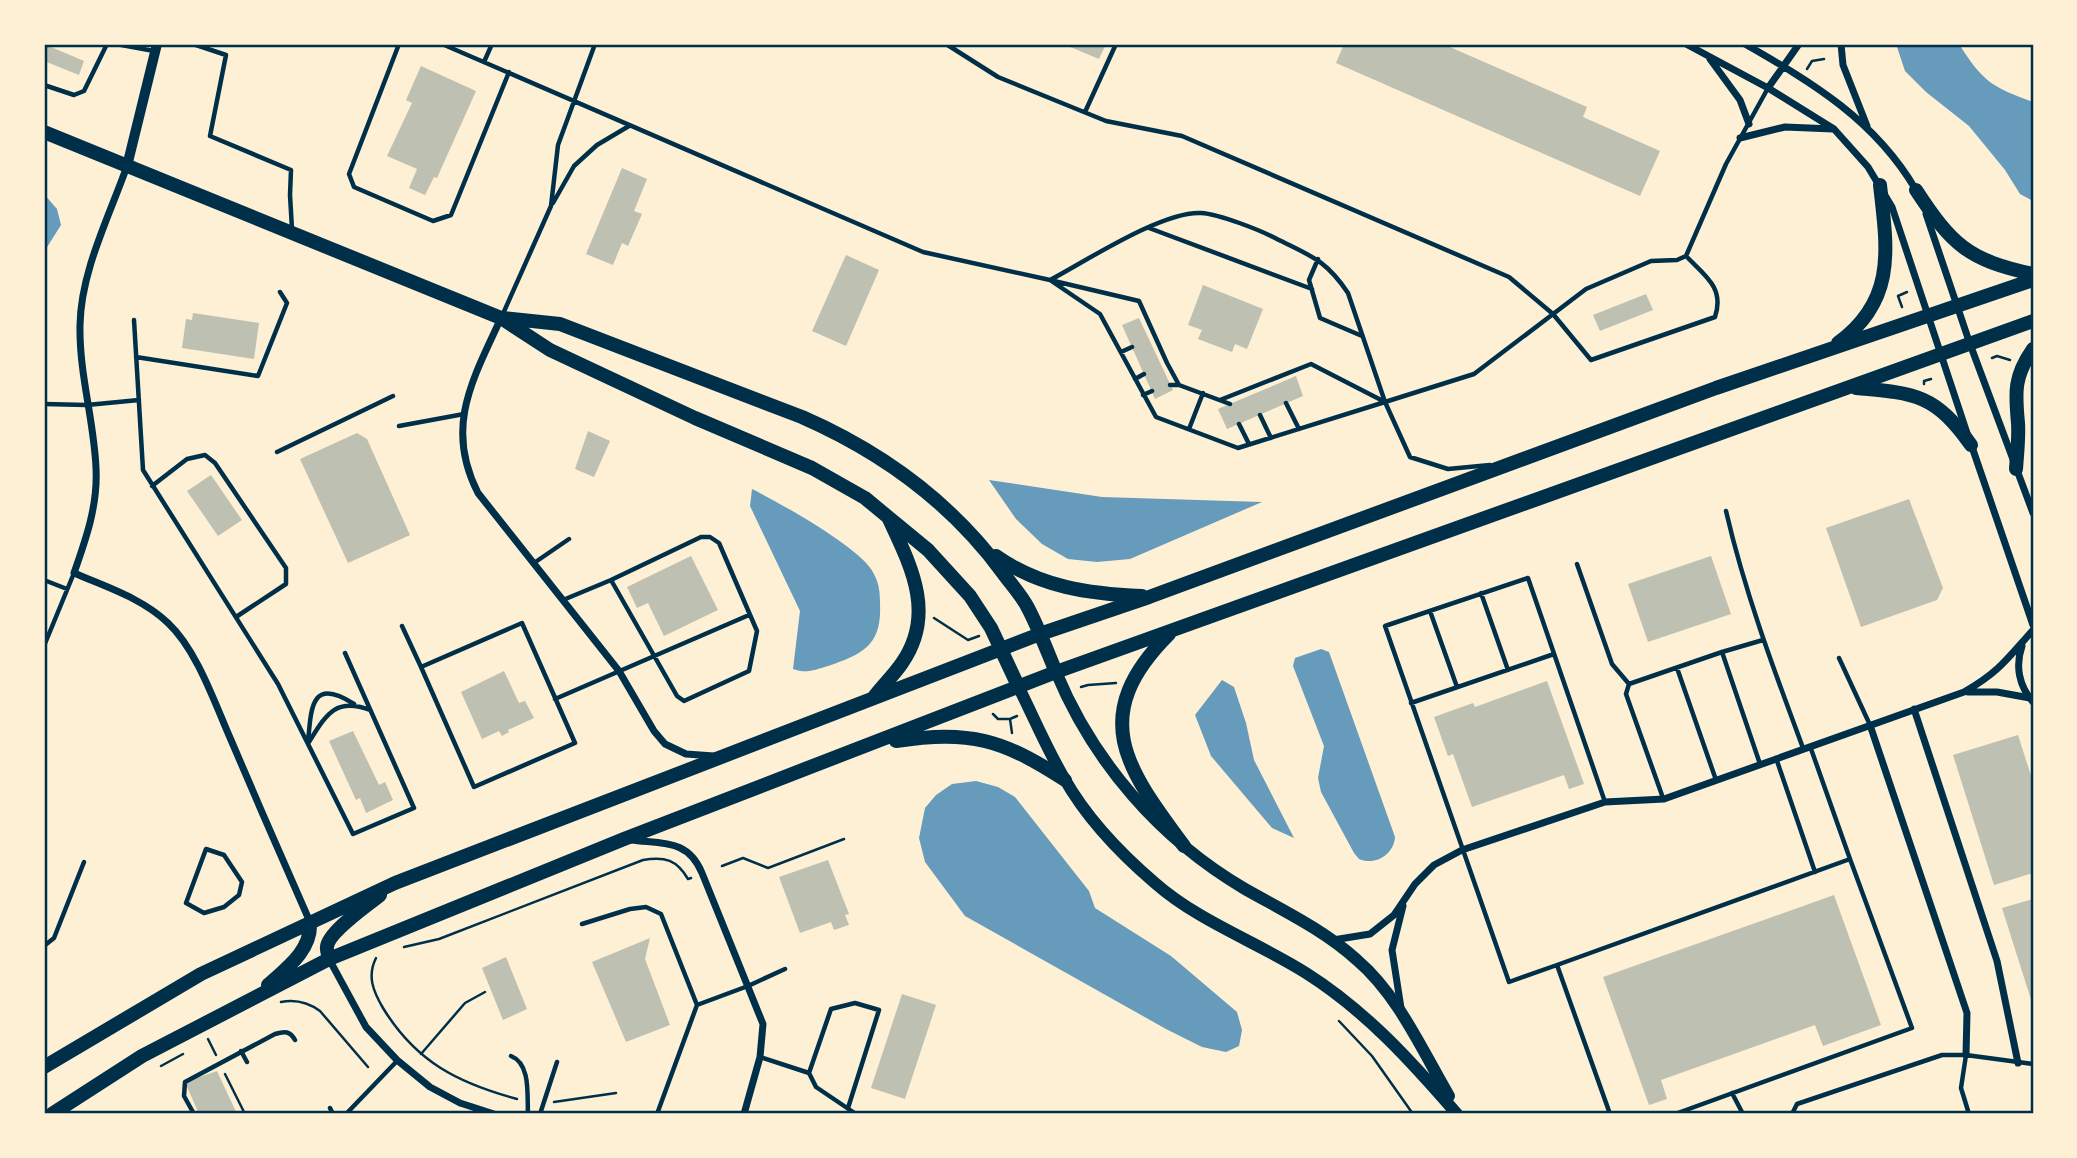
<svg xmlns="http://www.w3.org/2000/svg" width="2077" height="1158" font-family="'Alegreya Sans',sans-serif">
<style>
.water{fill:#669bbc}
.building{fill:#bec0b2}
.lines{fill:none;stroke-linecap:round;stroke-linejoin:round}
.path{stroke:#003049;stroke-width:2.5}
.service{stroke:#003049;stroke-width:4.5}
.minor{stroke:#003049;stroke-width:7}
.tertiary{stroke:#003049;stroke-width:10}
.secondary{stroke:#003049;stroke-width:12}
.primary{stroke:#003049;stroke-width:14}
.neatline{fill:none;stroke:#003049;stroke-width:2.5}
</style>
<rect width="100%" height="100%" fill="#fdf0d5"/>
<path class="water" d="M1896 44H1959C1983 82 1992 87 2033 102V201L2020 194 2005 170 1969 126 1926 92 1905 71Z
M44 194 57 209 61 225 44 252Z
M989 480 1102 497 1262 502 1130 559 1097 562 1068 559 1042 544 1016 519Z
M752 489C780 503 855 545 871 569 879 581 880 591 880 604 882 645 863 654 828 666 814 670 807 674 793 669L800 611 750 506Z
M1321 649 1329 652 1395 837C1394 854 1376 866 1359 859L1354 853 1321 792 1318 778 1324 746 1293 666 1295 658Z
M1222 680 1234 687 1246 723 1254 760 1294 838 1272 828 1211 756 1195 715Z
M976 781 998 787 1015 797 1089 891 1095 908 1171 956 1237 1012 1242 1030 1239 1046 1226 1052 1202 1047 1166 1029 965 916 925 862 919 838 925 808 936 795 952 784Z"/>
<path class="building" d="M44 44 84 61 79 75 44 61Z
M1063 44H1106L1099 59Z
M1344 44H1443L1587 107 1583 117 1660 151 1640 196 1336 63Z
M421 66 476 91 437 178 434 177 425 195 409 188 417 169 387 156 412 103 406 100Z
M622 168 647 179 634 211 642 214 628 246 622 243 613 265 586 254Z
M846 255 879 270 846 346 812 331Z
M1203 285 1263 309 1247 349 1235 344 1232 352 1198 339 1202 330 1188 325Z
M1646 294 1653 310 1600 331 1593 315Z
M193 313 259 323 254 359 182 348 186 319 192 320Z
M1139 318 1173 390 1155 399 1122 325Z
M1296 376 1303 396 1227 429 1218 409Z
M588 431 610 441 594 477 575 469Z
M357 433 367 439 410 535 348 563 300 459Z
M211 475 242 520 218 536 187 491Z
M1909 499 1943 588 1937 600 1861 627 1826 528Z
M691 556 718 610 664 636 648 603 637 608 627 587Z
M1711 556 1731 614 1648 642 1628 584Z
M504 671 519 703 525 701 534 718 508 730 509 732 502 736 499 731 482 739 461 692Z
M1547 681 1584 784 1569 789 1564 775 1472 807 1453 754 1448 756 1434 717 1473 703 1475 707Z
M353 731 379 785 385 782 393 800 366 813 360 798 356 800 329 741Z
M2018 735 2033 782V873L1994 885 1953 755Z
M828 860 849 914 845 915 849 925 834 930 831 922 800 933 779 877Z
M1834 895 1881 1025 1823 1046 1815 1025 1661 1080 1667 1099 1649 1105 1603 977Z
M2033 899V1006L2002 908Z
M650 938 645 959 670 1025 626 1042 592 962Z
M506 957 527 1009 503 1020 482 968Z
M902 994 936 1005 905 1099 871 1088Z
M217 1071 237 1114H199L185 1082Z"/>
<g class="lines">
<path class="path" d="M1807 69 1812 61 1824 59
M1902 307 1898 296 1907 292
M1992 358 1997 356 2010 360
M1924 384V381L1931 379
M934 618 968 640 979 636
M1081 687 1088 685 1116 683
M993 714 998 719H1010L1017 716
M1010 719 1012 733
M722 866 743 858 768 868 844 839
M404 947 439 939 643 860C665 856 677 860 688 879L691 878
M376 958C367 976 373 991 383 1008 416 1062 458 1083 517 1099
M281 1002C296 999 309 1003 320 1011L368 1067
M1339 1021 1372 1056 1413 1114
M208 1039 216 1055
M421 1054 465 1003 485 992
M161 1066 183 1054
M225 1074 245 1114
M554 1102 616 1093"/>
<path class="service" d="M116 44 154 51
M193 44 226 55 210 136 291 170 290 195 292 229
M399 44 349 174 354 187 433 221 451 215 509 72
M442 44 923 252 1050 280C1086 261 1162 211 1201 213 1219 214 1260 230 1277 239 1311 256 1326 260 1348 293L1385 402 1474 374 1586 289 1651 261 1677 260 1686 256 1726 164 1768 88
M946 44 998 77 1106 121 1182 136 1509 277 1553 314 1591 360 1715 317C1725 287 1704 275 1686 256
M484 62 492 44
M44 85 74 95 84 91 107 44
M1085 112 1116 44
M553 203 574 166 597 145 629 126
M1149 228 1312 289
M1318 259 1309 280 1320 318 1362 336
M1050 280 1100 314 1156 417 1238 448 1385 402
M1054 281 1139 301 1167 363 1179 385
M502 316 551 206 558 145 595 44
M134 320 143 470 278 684 353 834 414 808 345 653
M1121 352 1132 347
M136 357 258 376 287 303 280 292
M1135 379 1144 374
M1170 385H1179L1230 404
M1143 395 1152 391
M1220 400 1311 364 1385 402 1410 457 1448 469 1490 465
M1286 403 1299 429
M44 404 87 405 139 400
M1260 415 1271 438
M1239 424 1249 444
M399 426 464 414
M1189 429 1203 393
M277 452 393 396
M152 486 187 459 205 455 215 463 286 568V584L236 617
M1726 511C1745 593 1774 670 1803 748
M534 563 569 539
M1577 564 1612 664 1629 684
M44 580 67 589
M1481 593 1508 670
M563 600 611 580 677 696 684 701 749 671 757 631 719 543 710 537H701L611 580
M1430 611 1457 687
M522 623 575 743 474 787 421 667Z
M402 626 421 667
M44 646 74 573
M1722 652 1763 640
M1839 658 1870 725
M1677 668 1716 780
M555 699 749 615
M1411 703 1554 654
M309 742C326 715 335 697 370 710
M308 743C311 708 311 676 354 704
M1810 746 1850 859
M1776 758 1815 872
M1663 798 1626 694 1629 684 1722 652 1760 764
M206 849 224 855 242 882 239 895 224 907 204 913 186 903Z
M582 924 630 909 646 907 661 914 697 1005
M44 946 54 938 84 862
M1557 965 1509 982 1385 626 1528 578 1605 802
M241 1051 247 1062
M1966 1055 2033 1064
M511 1056C531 1064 527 1095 528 1114
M760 1057 809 1073 816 1087 856 1114
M809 1073 831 1009 855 1003 879 1010 848 1108
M1732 1093 1743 1114
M330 1108 333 1114
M194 1114 184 1096 185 1082 275 1034C285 1031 290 1031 295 1040
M346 1114 397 1061
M540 1114 557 1062
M657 1114 697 1005 748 986 785 969
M1610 1114 1557 965 1850 859 1912 1028 1675 1114
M1792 1114 1797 1104 1942 1055H1966L1961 1088 1969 1114"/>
<path class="minor" d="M1686 44 1768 88 1834 129 1868 167 1892 207 1967 433
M1745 44C1813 83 1875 120 1916 190
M1841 44 1843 65 1867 126
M1710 59 1740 100 1749 124
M1768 88 1799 44
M1740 138 1785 127 1833 129
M127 166C109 217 81 271 80 325 79 374 94 420 96 468 98 505 86 539 74 573 106 587 142 598 168 623 197 650 215 704 231 740 257 801 283 861 310 922
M1926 214 1970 344 2033 513
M501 318C473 379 444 427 478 493L619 671 654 731 665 744 686 754 714 756
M1971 444 2033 625
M2022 646C2015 666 2019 686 2033 702
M1968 692H1997L2030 698
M1914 709 1997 961 2018 1063
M1870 725 1967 1013 1966 1055
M631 840C663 844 688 839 702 873L763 1024 760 1057 744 1114
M1333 940 1370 934 1394 915 1415 884 1434 865 1462 850 1605 802 1664 799 1964 692C1999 672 2007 659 2033 630
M329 959 366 1027 397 1060 430 1087 460 1103 494 1114
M1401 1008 1392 950 1403 906"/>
<path class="tertiary" d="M127 166 157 44"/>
<path class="secondary" d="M1056 672C1094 763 1160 839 1245 889 1284 911 1324 930 1357 960 1398 995 1422 1050 1449 1096
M1019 688C1034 718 1047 749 1064 778 1086 817 1121 854 1155 883 1198 921 1257 942 1306 973 1366 1011 1411 1061 1457 1114"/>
<path class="primary" d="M44 132 501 318 550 350 695 418 812 468 865 498 928 550 970 596 991 628 1019 688
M1916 190C1952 245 1968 260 2033 274
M503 318 560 324 802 417C882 452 951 502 1003 573 1011 584 1022 596 1028 608 1039 629 1047 651 1056 672
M1838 343C1897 300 1887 248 1880 185
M1856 388C1915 393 1935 394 1971 445
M2016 469C2017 454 2019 438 2018 423 2015 392 2014 376 2033 349
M996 556C1040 587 1089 594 1142 596
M1169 634C1087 716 1126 768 1184 846
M874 697C883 685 894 675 902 663 936 614 911 566 889 519
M896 741C970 730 1002 739 1065 780
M329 959C329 956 326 950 327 947 328 932 368 905 380 895
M268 985C287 968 312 950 310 922
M44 1067 201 974 395 883 1040 634 1149 597 1716 388 2033 280
M52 1114 142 1056 329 959 624 839 1056 672 2033 321"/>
</g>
<rect width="2077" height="1158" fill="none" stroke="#fdf0d5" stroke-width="91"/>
<rect x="46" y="46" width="1986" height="1066" class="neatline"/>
</svg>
